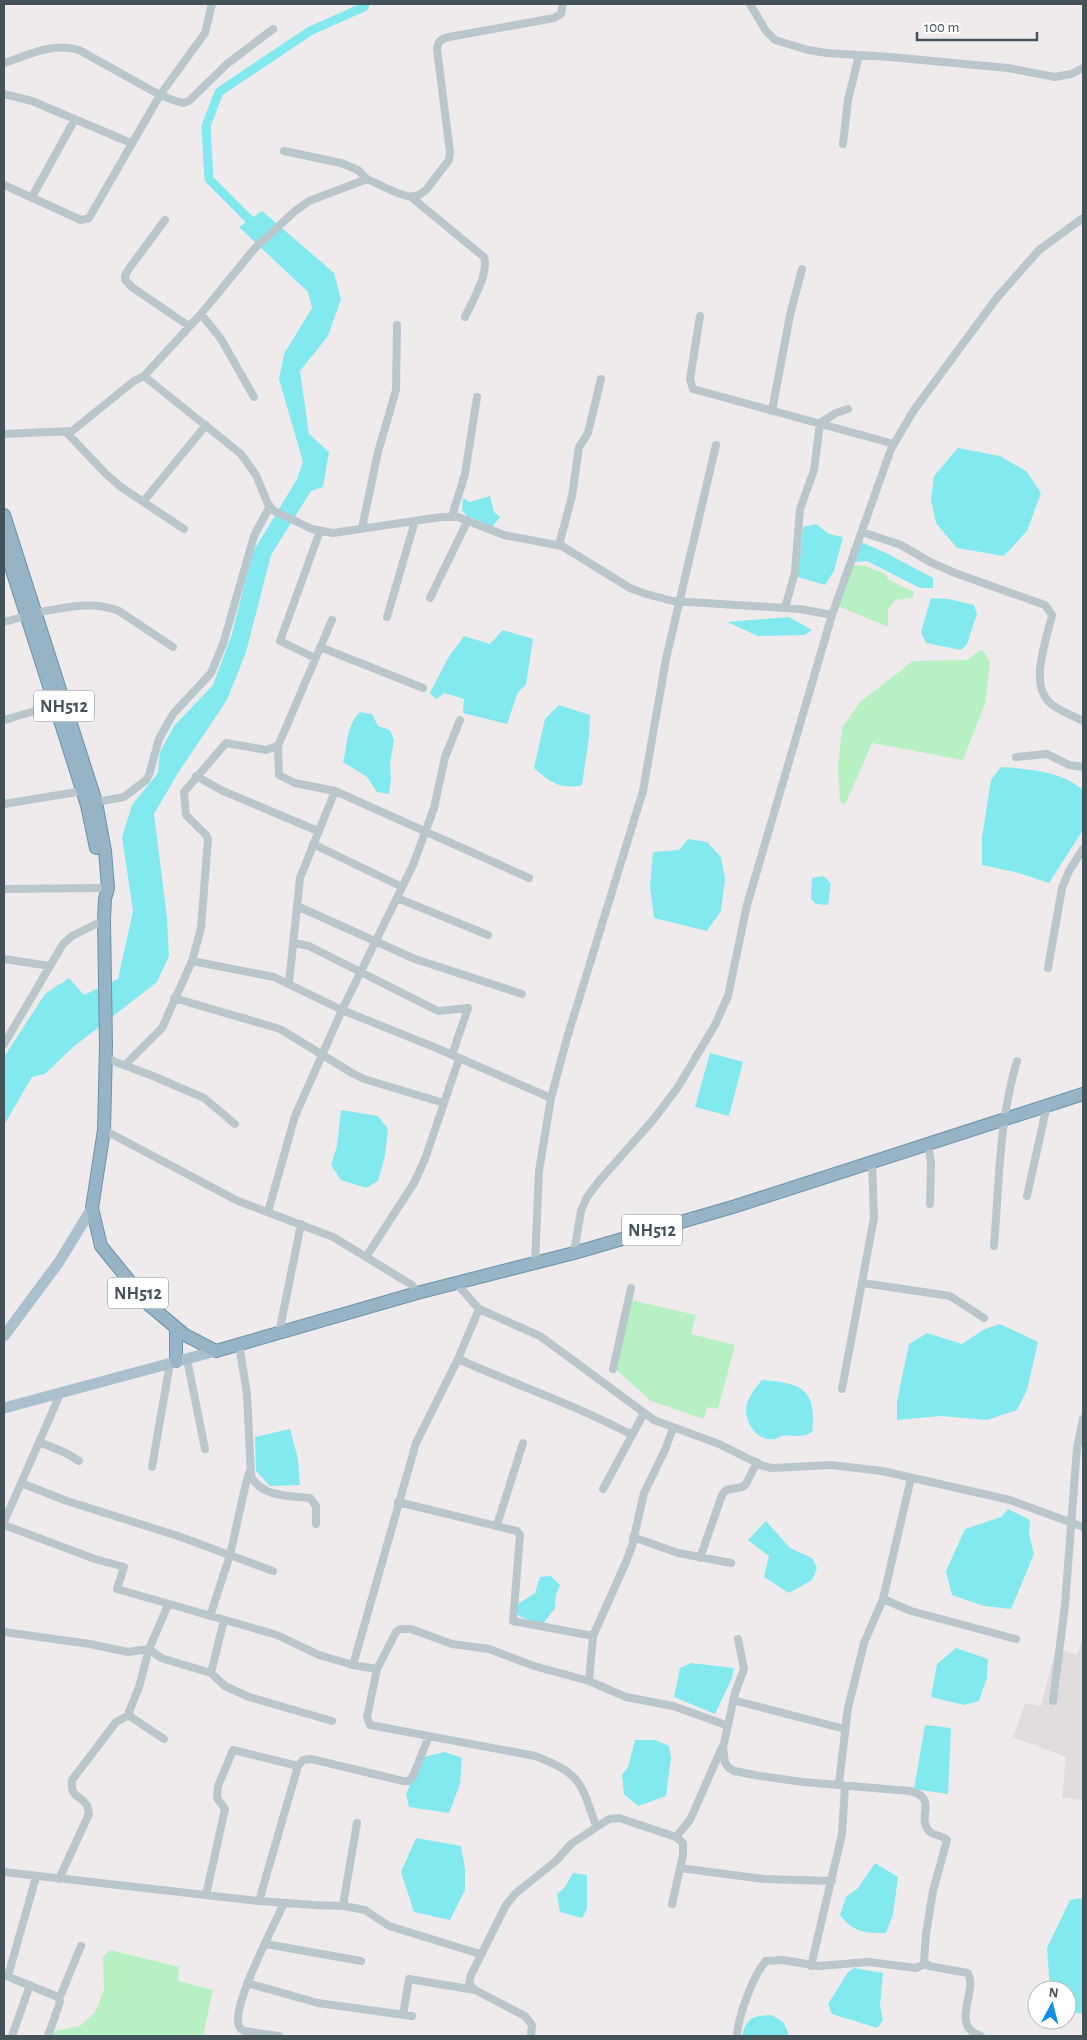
<svg xmlns="http://www.w3.org/2000/svg" width="1087" height="2040" font-family="'Alegreya Sans',sans-serif">
<style>
.education{fill:#e0dcde}
.green{fill:#b7f0c3}
.water{fill:#82eaef}
.lines{fill:none;stroke-linecap:round;stroke-linejoin:round}
.canal{stroke:#82eaef;stroke-width:9}
.trunk-casing{stroke:#6c93a9;stroke-width:14}
.minor{stroke:#b9c6cc;stroke-width:8}
.primary{stroke:#aac1cd;stroke-width:11}
.trunk{stroke:#96b4c6;stroke-width:12}
.labels{text-anchor:middle;stroke-width:4;stroke-linejoin:round;paint-order:stroke}
.shield{fill:#fff;stroke:#7c878c;stroke-width:1}
.shield-label{font-size:18px;font-weight:bold;fill:#44535a}
</style>
<rect width="100%" height="100%" fill="#efebec"/>
<path class="education" d="M1081 1643H1083V1800L1062 1798 1066 1757 1013 1737 1025 1703 1041 1706 1056 1647 1077 1655Z"/>
<path class="green" d="M851 565 865 566 884 573 889 580 914 592 912 598 895 600 888 609V627L838 606Z
M982 649 990 662 985 704 963 760 872 743 845 805 840 802 838 767 842 728 860 702 913 661 967 660Z
M631 1300 696 1315 691 1334 735 1345 718 1409 707 1407 704 1419 651 1401 611 1365Z
M110 1950 179 1967 178 1981 213 1990 203 2036H44L45 2033 80 2026 96 2011 104 1989 103 1957Z"/>
<path class="water" d="M262 211 334 273 341 299 328 336 300 371 309 434 329 452 323 487 311 491 271 555 246 652 227 700 178 773 154 814 167 918 169 956 157 982 72 1048 45 1074 32 1077 4 1125V1057L45 994 69 978 84 995 118 979 133 911 122 837 132 805 158 773 160 752 174 726 213 685 231 637 253 552 297 479 303 462 279 379 284 354 312 308 308 292 239 227Z
M958 448 1000 456 1026 471 1041 493 1027 531 1004 556 957 548 936 523 931 500 934 476Z
M490 496 494 512 500 517 492 527 466 515 462 510 463 498 470 502Z
M816 524 829 534 843 537 834 571 825 585 798 577 803 527Z
M861 542 884 552 933 578V588H920L867 561 854 562Z
M931 598 949 599 974 605 977 614 967 644 961 650 926 643 921 632Z
M789 617 812 630 804 635 758 636 727 622Z
M503 630 533 639 526 685 518 692 507 724 463 713 464 699 445 693 436 699 430 693 448 658 464 636 490 644Z
M559 705 590 715 589 737 582 785C560 790 550 782 534 768L545 719Z
M360 712 372 714 378 726 390 730 394 740 390 764 391 779 389 794 377 792 367 777 343 762C348 743 346 726 360 712Z
M1001 767C1028 769 1062 771 1083 790V830L1049 883 1015 872 982 865V837L991 780Z
M688 839 707 842 721 857 725 879 721 911 707 931 654 918 650 887 653 852 679 850Z
M823 876 831 883 828 905 816 904 811 899 812 878Z
M710 1053 743 1062 729 1116 695 1107Z
M341 1110 378 1116 388 1129 385 1156 378 1181 366 1188 341 1180 331 1165 337 1146Z
M1000 1324 1038 1342 1027 1390 1017 1410 987 1420 941 1416 897 1420V1401L909 1344 927 1333 962 1344 983 1330Z
M762 1380C801 1383 817 1388 812 1432 801 1439 794 1434 782 1436 780 1436 778 1438 775 1439 759 1442 746 1426 746 1410 746 1400 755 1388 762 1380Z
M290 1429 298 1459 300 1485 270 1486 256 1471 255 1437Z
M1008 1509 1030 1520 1029 1534 1034 1554 1011 1609 984 1606 952 1595 946 1571 965 1529 1001 1517Z
M766 1521 790 1548 812 1558 817 1568 812 1580 789 1593 764 1577 769 1556 748 1540Z
M551 1576 560 1585 556 1595 555 1608 542 1625 519 1616 515 1606 535 1593 540 1577Z
M956 1648 988 1659 987 1678 979 1701 964 1705 931 1697 937 1664Z
M691 1663 734 1668 732 1678 715 1714 674 1697 680 1668Z
M925 1725 951 1728 948 1794 914 1789Z
M635 1740H655L669 1746 671 1758 666 1796 638 1806 624 1794 622 1775 628 1767Z
M445 1752 462 1758 460 1784 449 1813 409 1807 406 1794 423 1757Z
M416 1838 461 1846 465 1869V1890L450 1920 414 1912 401 1872Z
M875 1863 898 1877 893 1915 886 1933C865 1933 854 1933 840 1915L846 1897 858 1888Z
M573 1873 587 1875V1909L582 1918 560 1912 557 1894 565 1887Z
M1083 1898V2014L1067 2011V1990H1050L1047 1948 1070 1900Z
M854 1968 883 1973 880 2005 883 2020 877 2028 832 2014 828 2004 848 1972Z
M772 2015 784 2023 789 2036H742C747 2017 753 2016 772 2015Z"/>
<g class="lines">
<path class="canal" d="M257 227 209 179 206 126 219 92 310 31 364 7 365 4"/>
<g class="trunk-casing">
<path id="trunk" d="M4 515 96 802 105 851 108 888 105 899 104 920 106 1046 104 1130 92 1208 101 1246 149 1305 185 1335 216 1351 417 1293 574 1253 736 1206 1083 1094
M4 545 87 805 96 848
M176 1329V1361"/>
</g>
<path class="minor" d="M750 4 766 31 775 40 808 50 827 53 890 57 1008 68 1055 77 1071 74 1083 68
M4 63C28 55 53 42 79 50L160 95 176 101 183 103 189 101 227 64 273 29
M4 94 32 101 131 143
M843 144 848 100 859 55
M284 151 341 163 358 170 367 179 397 193 411 197 419 195 426 190 449 160 450 152 437 49C438 41 441 39 449 37L554 18 561 14 563 4
M4 185 81 220 89 218 160 95 205 33 212 4
M32 197 75 119
M411 197 484 257C489 275 472 301 465 317
M165 220 128 270 125 276V280L133 288 189 326
M201 314 221 339 254 397
M700 316 690 379 693 389 894 444
M144 376 241 454 256 475 268 504 274 511 312 529 333 533 441 517H458L504 535 562 546 630 588 646 594 673 601 800 609 832 615
M772 411 790 315 802 269
M67 433 106 474 121 487 184 529
M4 434 72 431 134 381 144 376 201 314 255 248 294 212 309 201 367 179
M143 502 206 425
M452 516 465 474 477 397
M362 528 378 452 396 390 397 325
M862 532 901 545 930 562 955 573 1045 605 1052 615C1047 639 1029 682 1049 702 1058 711 1073 715 1083 721
M559 545 572 496 579 447 588 433 601 379
M430 598 468 520
M785 608 795 572 800 509 814 470 820 423 836 413 848 409
M35 613C62 608 92 600 119 611L173 647
M387 617 415 521
M4 622 26 616
M320 647 423 688
M315 658 280 641 320 531
M4 720 55 705
M278 746 279 775 295 783 335 791 529 878
M1016 757 1047 754 1069 765 1083 767
M196 776 223 791 318 831
M96 802 124 797 146 780 149 775 159 739 173 714 211 673 223 644 254 536 270 506
M4 804 83 791
M313 844 402 887
M4 889 101 888
M397 898 488 935
M297 906 415 959 522 994
M294 943 309 946 438 1011 468 1008 452 1055
M4 959 50 966
M192 961 274 977 342 1010 434 1047 551 1098
M1048 968 1062 888 1069 871 1083 849
M289 983 300 878 335 791
M174 998 280 1029 352 1073 364 1079 444 1103
M4 1044 63 944 72 936 104 920
M105 1058 153 1076 204 1098 235 1124
M125 1065 162 1028 192 961 201 928 208 839 206 835 186 815 184 792 226 743 266 750 278 746 332 620
M104 1130 238 1201 333 1237 412 1285 417 1293
M928 1144 931 1163 930 1204
M1027 1196 1047 1105
M268 1212 295 1116 342 1010 413 865 434 808 445 757 460 720
M994 1246C999 1185 999 1120 1017 1061
M574 1253 581 1211 587 1197 600 1180 653 1120 678 1087 715 1025 728 996 747 905 832 615 891 449 914 410 996 299 1039 250 1083 218
M366 1257 414 1183 425 1159 459 1059
M535 1263 539 1171 551 1098 567 1038 643 791 666 659 716 445
M456 1283 479 1309 540 1336 654 1420 719 1444 763 1466 772 1468 831 1465 882 1471 1010 1500 1083 1527
M863 1283 950 1296 984 1318
M279 1333 301 1224
M239 1344 247 1394 251 1476C261 1497 290 1496 310 1498L316 1506V1524
M187 1359 205 1449
M458 1359C516 1385 576 1405 632 1435
M613 1369 631 1288
M842 1389 874 1218 872 1162
M39 1442 66 1453 79 1461
M152 1467 170 1363
M21 1483 67 1501 178 1536 273 1571
M603 1489 644 1413
M398 1502 517 1531 520 1535 513 1621 593 1636
M4 1522 61 1392
M4 1525 95 1559 124 1567 117 1589 277 1635 319 1655 353 1665 377 1669 396 1632 400 1629H411L452 1644 489 1649 534 1666 589 1681 626 1697 673 1706 726 1725
M497 1525 523 1443
M633 1537 678 1553 731 1563
M700 1558 722 1495 726 1490 742 1487 746 1484 757 1462
M883 1599 911 1611 1016 1639
M210 1616 230 1555 246 1483 250 1471
M4 1632 90 1644 128 1652 149 1649 161 1658 211 1673 225 1686 249 1697 332 1721
M738 1639 744 1669 735 1693 723 1748 725 1763 729 1768 734 1771 760 1776 803 1782 910 1791C939 1798 916 1817 929 1831 934 1836 942 1835 947 1840L933 1891 926 1934 924 1962 929 1966 968 1973C978 1993 949 2026 981 2036
M353 1665 416 1443 458 1359 479 1309
M377 1669 367 1717 370 1725 535 1756C581 1773 581 1783 596 1826
M211 1673 224 1620
M589 1681 593 1636 626 1562 632 1546 644 1493 665 1450 673 1428
M733 1700 845 1729 848 1708 839 1783 845 1786 842 1834 811 1966
M1053 1701 1065 1605 1077 1448 1083 1419
M848 1708 864 1643 883 1599 911 1478
M164 1739 131 1717 129 1712 139 1687 149 1649 168 1605
M676 1837 690 1820 723 1745
M680 1868 764 1879 832 1881
M4 1872 259 1901 314 1905 344 1906 365 1910 389 1926 480 1954
M59 1879 89 1814C88 1811 88 1808 87 1805 79 1794 70 1798 72 1780L116 1722 129 1715
M206 1895 225 1809 217 1798 218 1786 233 1750 298 1766
M259 1901 298 1766 303 1760 311 1759 403 1781H409L413 1776 429 1736
M344 1906V1899L357 1823
M266 1944 361 1961
M4 1975 58 1997 60 2002 48 2036
M8 1976 36 1877
M247 1983 318 2003 412 2016
M59 1999 81 1946
M403 2015 409 1979 475 1990
M12 2036 30 1985
M279 2036 244 2031C240 2029 239 2027 238 2022 236 1997 273 1928 284 1903
M531 2036 532 2025 525 2016 475 1990 469 1983 471 1975 506 1905 516 1893 556 1861 571 1844 609 1819 619 1818 676 1837 683 1843V1855L672 1904
M737 2036C738 2017 753 1975 766 1961L783 1960 818 1966 869 1962 916 1968 925 1964"/>
<path class="primary" d="M4 1336 59 1262 92 1208
M4 1408 216 1351"/>
<use href="#trunk" class="trunk"/>
</g>
<g class="labels">
<g class="shield">
<rect x="34" y="690.5" width="60" height="31" rx="4"/>
<rect x="622" y="1214.5" width="60" height="31" rx="4"/>
<rect x="108" y="1277.5" width="60" height="31" rx="4"/>
</g>
<g class="shield-label">
<text x="64" y="712">NH512</text>
<text x="652" y="1236">NH512</text>
<text x="138" y="1299">NH512</text>
</g>
</g>
<rect width="1087" height="2040" fill="none" stroke="#44535a" stroke-width="10"/>
<g transform="translate(1052 2005) rotate(7)"><circle r="24" fill="#ffffff" stroke="#b4babd"/>
<path d="M0-4L9 19L0 12L-9 19Z" fill="#118fe3"/>
<text y="-8" font-size="14" font-weight="bold" text-anchor="middle" fill="#44535a">N</text>
</g>
<path d="M917 32v8h120v-8" fill="none" stroke="#44535a" stroke-width="2.5"/>
<text x="924" y="32" font-size="15" fill="#44535a" stroke="#ffffff" stroke-width="4" paint-order="stroke">100 m</text>
</svg>
